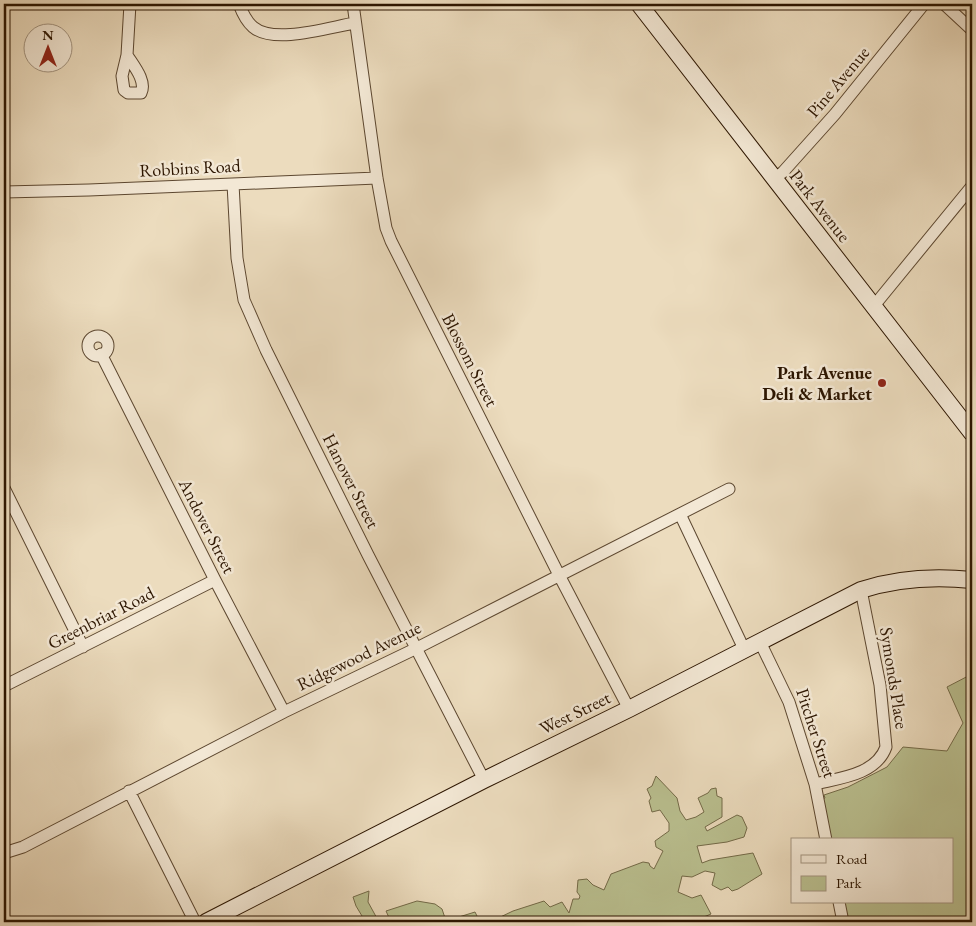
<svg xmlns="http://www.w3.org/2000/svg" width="976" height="926" font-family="'EB Garamond',serif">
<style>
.green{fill:#bac090;stroke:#736a48}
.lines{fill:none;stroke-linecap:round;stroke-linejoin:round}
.street-casing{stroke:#5c4730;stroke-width:13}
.secondary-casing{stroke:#2c1500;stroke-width:18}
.street{stroke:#f3e8d5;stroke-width:11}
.secondary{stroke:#f3e8d5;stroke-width:16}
.poi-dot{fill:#8f2418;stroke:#f3e8d5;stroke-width:2}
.labels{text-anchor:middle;stroke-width:5;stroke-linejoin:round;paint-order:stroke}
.street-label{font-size:18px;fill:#2c1500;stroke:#f3e8d5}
.poi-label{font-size:18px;font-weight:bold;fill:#2c1500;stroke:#f3e8d5;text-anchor:end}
</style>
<rect width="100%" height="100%" fill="#ecdcbe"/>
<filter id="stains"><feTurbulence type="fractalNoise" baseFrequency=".004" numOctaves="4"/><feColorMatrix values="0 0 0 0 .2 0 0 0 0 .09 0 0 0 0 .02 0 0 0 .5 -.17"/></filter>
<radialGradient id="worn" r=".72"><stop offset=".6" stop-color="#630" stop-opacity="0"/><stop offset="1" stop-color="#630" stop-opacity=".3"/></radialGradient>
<path class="green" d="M972 674V922H847L842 902H952V840H830L821 800 825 798 824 795 848 787 887 767 903 747 947 751 963 723 947 687Z
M656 776 677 798 680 811 686 820 696 817 704 812 698 798 708 793 711 789 716 788 717 796 722 798V817L705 827 707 831 737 815 742 817 747 828 744 837 727 842 697 846 702 863 710 860 753 853 762 874 738 889 732 891 728 887 721 890 712 885 715 873 705 871 692 877 682 876 678 892 692 898 701 895 711 914 699 919 700 922H490L513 911 544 901 550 907 562 902 569 913 573 899H579L580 896 577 892 578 880 587 879 593 885 604 890 611 874 643 862 649 863 650 866 654 869 663 851 656 847 655 841 669 831V823L660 810 652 812 649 801 651 798 647 789 652 786Z
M369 891 368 902 379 922H360L362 916 356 906 353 897Z
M417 901 435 904 442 909 446 921 475 912 480 922H391L386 911Z"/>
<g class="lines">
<g class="street-casing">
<path id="street" d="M239 4C242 12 246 21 253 27 274 45 330 27 355 23
M353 4 377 178 386 228 391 241 559 575 629 709
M944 4 972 30
M127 55C133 65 147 81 141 93H128L124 90 122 76Z
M127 55 130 4
M774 179 783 172 835 114 924 4
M233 184 237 258 244 300 266 350 368 555 484 780
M4 192 89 190 377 178
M873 307 972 186
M88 346a10 10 0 1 1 20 0a10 10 0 1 1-20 0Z
M101 354 215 580 284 712
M4 488 83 647
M680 514 744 649
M760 642 789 702 815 784 826 840
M4 686 215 580
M815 784C839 778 876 775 886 747L880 685 861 590
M129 791 195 922
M4 853 23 847 284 712 417 648 729 489
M839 902 843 922"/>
</g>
<g class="secondary-casing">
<path id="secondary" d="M639 4 972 433
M206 922 484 780 629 709 861 590C898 578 933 576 972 580"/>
</g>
<use href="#street" class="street"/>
<use href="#secondary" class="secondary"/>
</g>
<circle class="poi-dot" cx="882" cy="383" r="5"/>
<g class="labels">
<g class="street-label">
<text transform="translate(838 82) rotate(-50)" y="6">Pine Avenue</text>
<text transform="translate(190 168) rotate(-3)" y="6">Robbins Road</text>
<text transform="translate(820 206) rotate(52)" y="6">Park Avenue</text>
<text transform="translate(470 360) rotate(63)" y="6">Blossom Street</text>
<text transform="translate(351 481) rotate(63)" y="6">Hanover Street</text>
<text transform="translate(207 526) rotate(63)" y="6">Andover Street</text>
<text transform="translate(101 618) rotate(-27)" y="6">Greenbriar Road</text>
<text transform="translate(359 656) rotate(-26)" y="6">Ridgewood Avenue</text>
<text transform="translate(894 678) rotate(81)" y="6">Symonds Place</text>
<text transform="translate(575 713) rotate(-26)" y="6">West Street</text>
<text transform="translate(816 733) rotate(72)" y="6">Pitcher Street</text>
</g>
<g class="poi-label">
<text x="872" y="379">Park Avenue<tspan x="872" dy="21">Deli &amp; Market</tspan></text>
</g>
</g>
<rect width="976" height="926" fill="none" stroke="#ecdcbe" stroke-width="20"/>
<rect x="5" y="5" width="966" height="916" fill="none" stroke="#2c1500" stroke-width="2.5"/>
<rect x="10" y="10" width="956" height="906" fill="none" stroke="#2c1500"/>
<rect x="791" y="838" width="162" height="65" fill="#f3e8d5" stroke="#a39480"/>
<rect x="801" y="855" width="25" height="8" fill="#f3e8d5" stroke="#a39480"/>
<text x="836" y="864" font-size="15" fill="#2c1500">Road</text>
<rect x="801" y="876" width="25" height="15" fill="#bac090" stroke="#a39480"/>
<text x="836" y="888" font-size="15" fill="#2c1500">Park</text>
<g transform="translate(48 48)"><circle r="24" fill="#f3e8d5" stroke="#a39480"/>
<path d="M0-4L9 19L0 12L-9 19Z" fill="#8f2418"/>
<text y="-8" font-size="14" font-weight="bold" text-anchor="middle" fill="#2c1500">N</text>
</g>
<rect width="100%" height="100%" filter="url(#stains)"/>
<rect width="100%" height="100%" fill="url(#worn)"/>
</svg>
